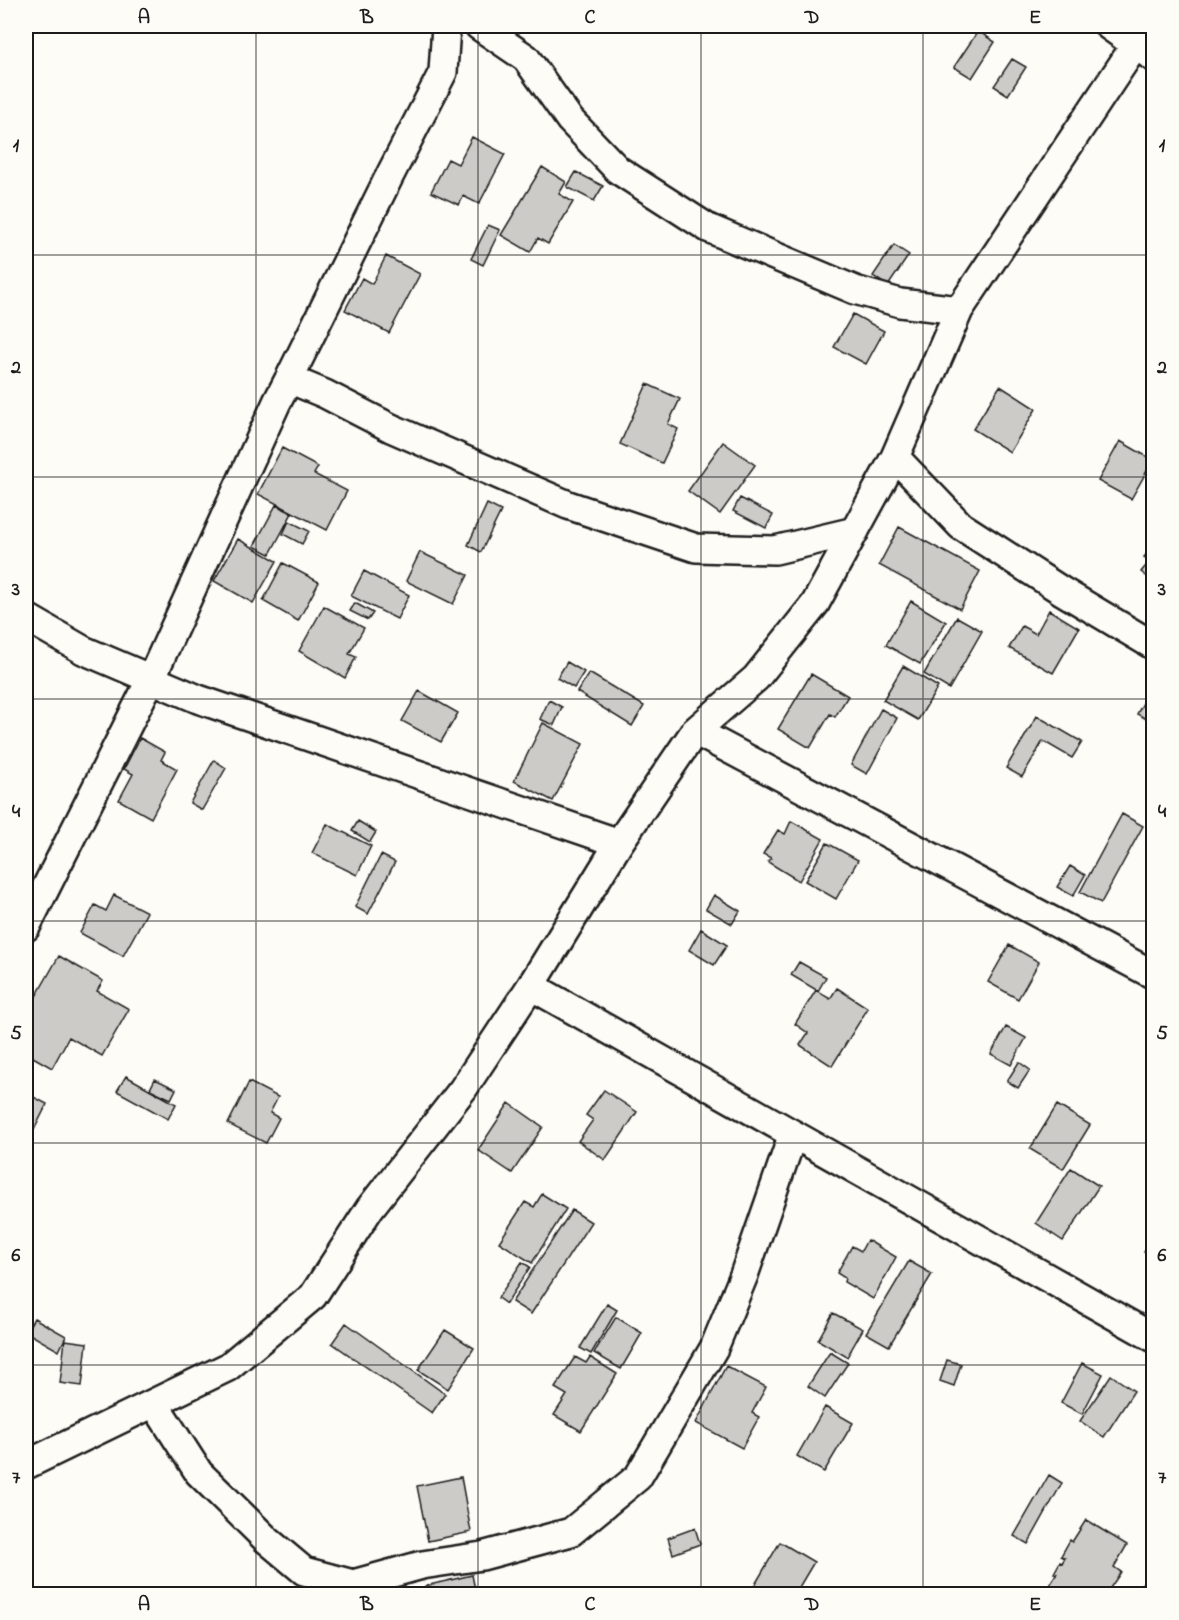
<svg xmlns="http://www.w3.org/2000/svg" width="1179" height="1620" font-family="'Indie Flower',sans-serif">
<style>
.building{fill:#cccbc8;stroke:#1c1c1c;stroke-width:1.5}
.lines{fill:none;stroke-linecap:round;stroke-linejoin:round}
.street-casing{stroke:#1c1c1c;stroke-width:32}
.street{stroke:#fdfcf7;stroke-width:27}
.grid{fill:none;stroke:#1c1c1c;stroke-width:1.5;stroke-opacity:0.55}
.neatline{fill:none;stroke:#1c1c1c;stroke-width:2}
.grid-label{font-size:20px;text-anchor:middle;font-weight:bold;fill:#1c1c1c}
</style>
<rect width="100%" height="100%" fill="#fdfcf7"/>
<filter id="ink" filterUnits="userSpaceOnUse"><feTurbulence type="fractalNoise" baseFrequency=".0167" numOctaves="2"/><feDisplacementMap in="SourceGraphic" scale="12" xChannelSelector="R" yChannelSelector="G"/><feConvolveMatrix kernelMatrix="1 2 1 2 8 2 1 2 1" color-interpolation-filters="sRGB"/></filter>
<g filter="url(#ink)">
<path class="building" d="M978 31 995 42 972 78 954 67Z
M1012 59 1026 67 1008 95 994 86Z
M472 137 505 154 479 204 463 196 459 205 431 192 448 159 458 164Z
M542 167 566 182 559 194 573 202 548 244 538 238 530 252 501 235Z
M576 172 603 186 594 201 567 187Z
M488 225 500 230 483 265 471 259Z
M894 245 909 255 888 286 873 276Z
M386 256 420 274 389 333 345 310 362 278 372 284Z
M853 314 884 331 866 364 834 347Z
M647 384 680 399 668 424 678 429 662 463 620 444Z
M1000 386 1036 409 1010 452 973 429Z
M1120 441 1153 460 1131 499 1098 481Z
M723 442 755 465 720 514 688 491Z
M282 448 318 467 314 474 347 491 327 530 258 494Z
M740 498 773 515 766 528 733 511Z
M487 504 501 511 481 552 468 545Z
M276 505 292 513 270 554 254 546Z
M289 521 309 531 302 544 283 534Z
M899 527 980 571 960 609 879 565Z
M238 539 277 561 253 603 214 581Z
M1154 545V582L1141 572 1150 561 1144 557Z
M420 552 468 575 453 604 406 581Z
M283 563 319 582 298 621 263 601Z
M364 571 409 595 397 619 351 596Z
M911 601 946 622 920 664 886 645Z
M355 603 373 613 368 620 350 611Z
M324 606 364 628 349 654 356 657 345 678 299 651Z
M1049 610 1079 628 1053 673 1009 648 1022 626 1036 634Z
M957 617 982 631 949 689 924 674Z
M567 662 584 672 574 688 557 678Z
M903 666 938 687 918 720 883 700Z
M589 673 644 706 632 726 577 692Z
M811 674 848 696 835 717 830 714 810 748 778 729Z
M1154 683V723L1137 714Z
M419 691 458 713 441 742 402 721Z
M549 700 562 707 554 725 540 719Z
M881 709 897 718 867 774 851 765Z
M1037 716 1082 742 1072 758 1043 741 1022 777 1006 768Z
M543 723 583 744 553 801 514 781Z
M140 738 165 752 161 760 177 769 151 818 119 800 133 774 124 769Z
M214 760 226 768 202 810 190 803Z
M1122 814 1143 826 1101 903 1080 892Z
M358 821 376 832 370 842 352 831Z
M791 821 823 839 799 881 768 862 771 858 763 854 778 830 785 834Z
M327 824 371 846 357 875 312 853Z
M827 843 858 860 836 899 805 881Z
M381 855 395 862 368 914 355 907Z
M1070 866 1085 875 1073 896 1057 887Z
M114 895 147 912 123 956 80 933 95 905 106 911Z
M714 895 740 911 732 924 706 909Z
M701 929 727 945 714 965 689 950Z
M1009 945 1039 962 1018 999 988 982Z
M59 956 103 981 97 991 129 1009 102 1056 69 1037 52 1068 26 1053V1014Z
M799 962 826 977 818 991 791 975Z
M837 988 868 1008 832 1066 800 1045 808 1033 795 1024 816 990 830 999Z
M1006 1027 1026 1038 1011 1065 991 1054Z
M1019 1062 1030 1070 1018 1088 1007 1081Z
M126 1076 176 1104 168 1119 117 1091Z
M155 1079 176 1089 171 1099 150 1089Z
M249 1082 278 1097 270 1113 279 1118 266 1143 228 1124Z
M604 1090 637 1112 605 1160 578 1141 593 1120 586 1115Z
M26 1093 47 1104 26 1146Z
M509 1103 543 1127 512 1173 478 1150Z
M1057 1105 1090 1125 1063 1169 1030 1149Z
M1071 1168 1099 1186 1063 1241 1036 1223Z
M542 1194 566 1209 532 1263 499 1242 525 1202 534 1207Z
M572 1210 591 1222 531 1314 512 1302Z
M1154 1237V1258L1144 1252Z
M867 1240 896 1257 873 1299 844 1282 845 1278 837 1273 852 1246 861 1251Z
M909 1261 932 1274 889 1346 866 1333Z
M522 1262 530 1267 506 1304 498 1298Z
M1154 1273V1288L1146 1284Z
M607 1304 617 1310 591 1354 580 1348Z
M833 1313 863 1329 847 1357 818 1340Z
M616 1317 642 1333 621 1369 594 1353Z
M34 1318 66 1336 59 1351 26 1332Z
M346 1323 445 1394 432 1413 332 1343Z
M445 1330 474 1348 448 1389 418 1370Z
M65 1340 87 1343 82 1386 60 1383Z
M830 1352 848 1363 825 1398 808 1386Z
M575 1357 586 1363 590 1357 617 1374 581 1431 554 1415 567 1395 555 1388Z
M947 1360 961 1364 954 1386 940 1381Z
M1082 1363 1103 1374 1082 1414 1061 1403Z
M726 1366 766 1387 752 1413 759 1417 742 1448 696 1423Z
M1111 1375 1134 1391 1104 1437 1080 1421Z
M825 1407 853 1423 824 1472 797 1456Z
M1049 1475 1062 1483 1028 1544 1014 1536Z
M461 1477 471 1532 428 1541 417 1486Z
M1086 1520 1127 1545 1114 1567 1121 1572 1106 1594H1044L1057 1574 1054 1573 1060 1562 1062 1563 1065 1558 1061 1556 1070 1540 1072 1542Z
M695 1528 700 1544 673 1554 668 1538Z
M780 1542 814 1562 795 1594H764L753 1588Z
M472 1575 476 1594H427L425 1586Z"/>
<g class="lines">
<g class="street-casing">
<path id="street" d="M479 26 526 58 570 120 618 170 708 228 855 290 900 303 959 310
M1109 26 1154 58
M289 379 389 177 443 72 446 26
M895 457 961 526 1062 591 1154 646
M26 617 83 650 198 699 619 843
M695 731 1154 975
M26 927 151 679 277 402 289 379 325 394 391 428 568 505 696 548 775 550 855 531
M531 986 1154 1338
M154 1403 199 1473 267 1540 304 1571 353 1584 422 1565 482 1556 571 1532 638 1477 714 1348 744 1275 793 1134
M26 1465 228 1367 313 1296 370 1208 463 1089 531 986 619 843 695 731 756 678 815 604 895 457 959 310 1148 26
M1153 1594 1154 1593"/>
</g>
<use href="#street" class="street"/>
</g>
</g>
<path class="grid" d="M256 26V1594M478 26V1594M701 26V1594M923 26V1594M26 255H1154M26 477H1154M26 699H1154M26 921H1154M26 1143H1154M26 1365H1154"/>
<rect width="1179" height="1620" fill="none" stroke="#fdfcf7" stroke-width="66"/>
<rect x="33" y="33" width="1113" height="1554" class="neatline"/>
<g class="grid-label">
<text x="144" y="23">A</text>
<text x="367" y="23">B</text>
<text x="590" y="23">C</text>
<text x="812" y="23">D</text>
<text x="1035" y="23">E</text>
<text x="16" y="151">1</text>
<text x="1162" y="151">1</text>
<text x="16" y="373">2</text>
<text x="1162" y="373">2</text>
<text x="16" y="595">3</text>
<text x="1162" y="595">3</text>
<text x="16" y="817">4</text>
<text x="1162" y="817">4</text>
<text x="16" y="1039">5</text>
<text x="1162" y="1039">5</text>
<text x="16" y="1261">6</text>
<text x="1162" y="1261">6</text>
<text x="16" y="1483">7</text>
<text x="1162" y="1483">7</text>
<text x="144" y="1610">A</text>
<text x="367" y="1610">B</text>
<text x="590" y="1610">C</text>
<text x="812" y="1610">D</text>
<text x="1035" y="1610">E</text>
</g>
</svg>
